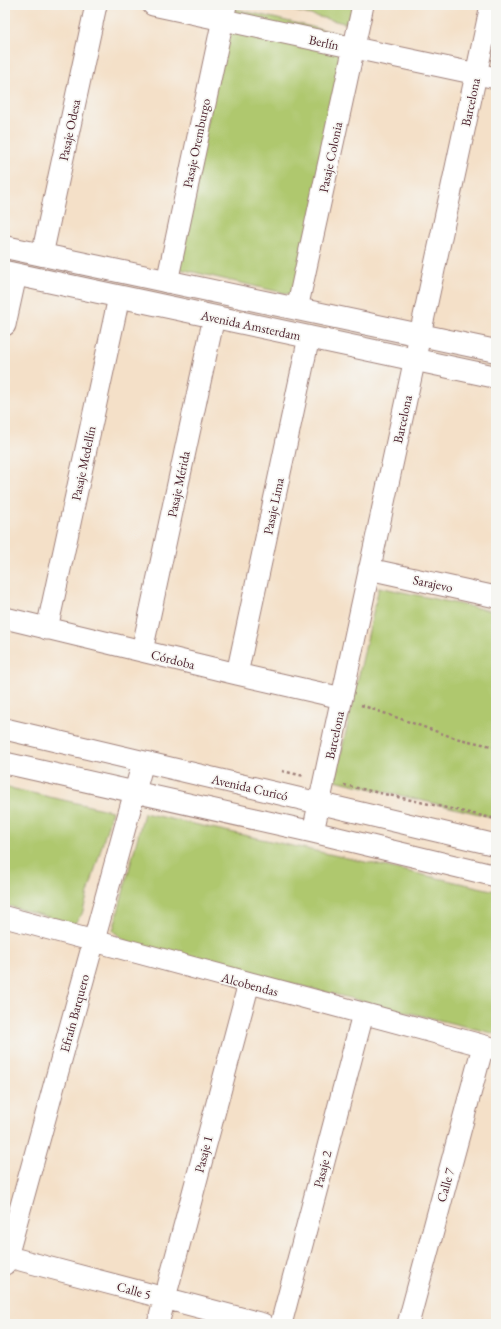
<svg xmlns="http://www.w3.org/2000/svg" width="501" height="1329" font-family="'EB Garamond',serif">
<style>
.green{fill:#afc86e;stroke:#7c744c}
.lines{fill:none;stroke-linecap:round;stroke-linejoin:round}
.street-casing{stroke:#9f807a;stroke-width:23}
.secondary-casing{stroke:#9f807a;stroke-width:24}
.path{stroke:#9f807a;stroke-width:2.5;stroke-dasharray:3 3;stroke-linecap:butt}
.street{stroke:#fff;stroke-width:21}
.secondary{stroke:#fff;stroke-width:22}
.labels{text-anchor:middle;stroke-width:3.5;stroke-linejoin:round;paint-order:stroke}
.street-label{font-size:13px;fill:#4a1f2b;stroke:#f6f6f2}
</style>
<rect width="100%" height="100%" fill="#f6f6f2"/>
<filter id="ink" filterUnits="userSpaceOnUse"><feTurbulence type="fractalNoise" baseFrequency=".025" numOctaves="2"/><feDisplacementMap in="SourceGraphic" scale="8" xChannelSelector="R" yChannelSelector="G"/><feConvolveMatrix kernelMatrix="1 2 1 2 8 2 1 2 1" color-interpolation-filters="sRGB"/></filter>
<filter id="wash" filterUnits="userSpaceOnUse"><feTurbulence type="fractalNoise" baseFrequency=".012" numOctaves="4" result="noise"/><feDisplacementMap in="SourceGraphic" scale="16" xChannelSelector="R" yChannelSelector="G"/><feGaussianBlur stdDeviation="0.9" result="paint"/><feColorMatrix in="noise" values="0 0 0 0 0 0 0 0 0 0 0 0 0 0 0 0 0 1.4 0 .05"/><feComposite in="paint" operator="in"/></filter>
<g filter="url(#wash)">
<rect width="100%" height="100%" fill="#f4e0c8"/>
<path class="green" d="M270 5H356L352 25Z
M231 8 350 36 297 296 176 268Z
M379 587 496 612V818L335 780Z
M5 787 112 811 82 914 74 924 5 905Z
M144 813 496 891V1034L130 944 113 931Z"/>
</g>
<g filter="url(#ink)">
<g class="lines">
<g class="street-casing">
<path id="street" d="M153 5 496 78
M42 255 96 5
M167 282 226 5
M297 309 363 5
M5 325 16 275
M369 569 496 597
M5 618 237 674 342 698
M47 629 119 297
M142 651 214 317
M237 674 309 337
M5 729 496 845
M5 763 313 832 496 876
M313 832 491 5
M5 917 496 1049
M5 1256 263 1324
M5 1264 143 762
M158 1324 249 983
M281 1324 363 1014
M408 1324 483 1046"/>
</g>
<g class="secondary-casing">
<path id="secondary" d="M5 247 496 351
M5 272 496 377"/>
</g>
<path class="path" d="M361 705 455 738 496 747
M282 771 304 776
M344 785 496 819"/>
<use href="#street" class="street"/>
<use href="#secondary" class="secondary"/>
</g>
</g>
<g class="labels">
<g class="street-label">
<text transform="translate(324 42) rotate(12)" y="5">Berlín</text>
<text transform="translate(470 102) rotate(-78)" y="5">Barcelona</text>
<text transform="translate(69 130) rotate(-78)" y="5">Pasaje Odesa</text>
<text transform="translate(196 143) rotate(-78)" y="5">Pasaje Oremburgo</text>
<text transform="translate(330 157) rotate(-78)" y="5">Pasaje Colonia</text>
<text transform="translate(251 325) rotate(12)" y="5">Avenida Amsterdam</text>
<text transform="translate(402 419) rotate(-78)" y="5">Barcelona</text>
<text transform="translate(83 463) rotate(-78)" y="5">Pasaje Medellín</text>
<text transform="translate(178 484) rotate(-78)" y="5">Pasaje Mérida</text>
<text transform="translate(273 506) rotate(-78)" y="5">Pasaje Lima</text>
<text transform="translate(433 583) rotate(12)" y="5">Sarajevo</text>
<text transform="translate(173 659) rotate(14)" y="5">Córdoba</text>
<text transform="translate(334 735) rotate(-78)" y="5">Barcelona</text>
<text transform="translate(250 787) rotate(13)" y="5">Avenida Curicó</text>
<text transform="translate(250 984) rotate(15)" y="5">Alcobendas</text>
<text transform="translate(74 1013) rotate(-75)" y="5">Efraín Barquero</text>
<text transform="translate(203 1154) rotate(-75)" y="5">Pasaje 1</text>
<text transform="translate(322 1169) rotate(-75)" y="5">Pasaje 2</text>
<text transform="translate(445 1185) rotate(-75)" y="5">Calle 7</text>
<text transform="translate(134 1290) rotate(15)" y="5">Calle 5</text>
</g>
</g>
<rect width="501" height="1329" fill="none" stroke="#f6f6f2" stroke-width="20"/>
</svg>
